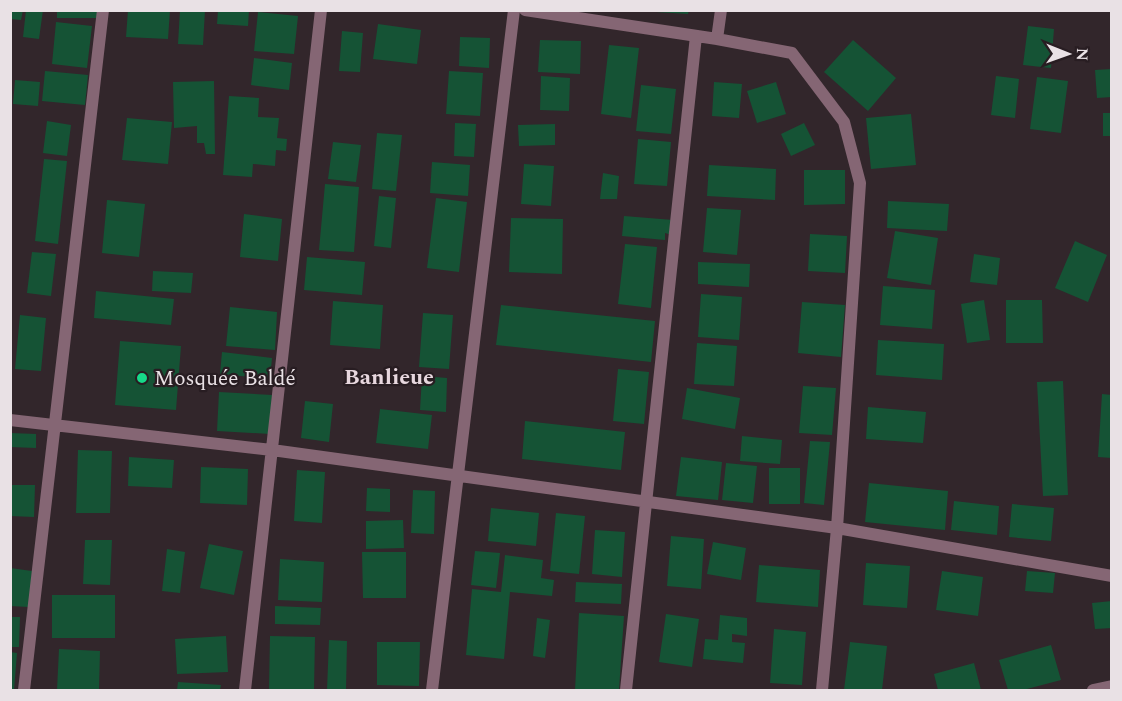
<svg xmlns="http://www.w3.org/2000/svg" width="1122" height="701" font-family="Spectral,serif">
<style>
.building{fill:#155335}
.lines{fill:none;stroke-linecap:round;stroke-linejoin:round}
.minor{stroke:#856674;stroke-width:12}
.poi-dot{fill:#17d989;stroke:#281d22;stroke-width:2}
.labels{text-anchor:middle;stroke-width:4.5;stroke-linejoin:round;paint-order:stroke}
.poi-label{font-size:21px;fill:#e9e1e5;stroke:#281d22;text-anchor:start}
.neighbourhood-label{font-size:22px;font-weight:bold;fill:#e7d7de;stroke:#281d22}
</style>
<rect width="100%" height="100%" fill="#32262b"/>
<path class="building" d="M10 10H23L21 20 10 19Z
M26 10H43L39 39 23 37Z
M57 10H100V18H57Z
M128 10H170L168 39 126 37Z
M180 10H205L203 45 178 44Z
M218 10H249L248 26 217 24Z
M656 10H689L688 14 656 12Z
M258 12 298 16 294 54 254 51Z
M56 22 92 26 87 68 52 64Z
M378 24 421 30 417 64 373 59Z
M1028 26 1054 29 1051 68 1023 65Z
M342 31 363 33 360 72 339 71Z
M460 37 490 38 489 68 459 66Z
M540 40 581 41 580 74 538 72Z
M853 40 896 78 868 111 824 72Z
M609 45 639 48 631 118 601 114Z
M254 58 292 63 289 90 251 85Z
M1112 69V97L1097 98 1095 70Z
M45 71 88 75 85 105 42 101Z
M449 71 483 73 480 116 446 114Z
M541 76 570 78 569 111 540 110Z
M996 76 1019 79 1015 118 991 115Z
M1037 77 1068 81 1061 133 1030 129Z
M15 80 40 82 38 106 13 104Z
M214 81 215 154H206L204 143H197V126L174 128 173 82Z
M714 82 742 84 739 118 712 116Z
M776 82 786 114 757 123 747 91Z
M641 85 676 89 671 134 636 131Z
M229 96 259 98 258 117 279 118 277 138 287 139 286 151 276 150 275 166 253 164 252 177 223 175Z
M1103 113H1112V136H1103Z
M911 114 916 165 871 169 866 118Z
M127 118 172 122 168 164 122 160Z
M47 121 71 125 67 156 43 153Z
M455 123 476 124 474 157 454 156Z
M804 123 815 145 791 156 781 134Z
M555 124V145L519 146 518 125Z
M377 133 402 135 396 191 372 189Z
M638 139 671 142 667 186 634 184Z
M333 142 361 145 356 182 328 179Z
M44 159 67 161 58 244 35 241Z
M432 162 470 165 468 196 430 193Z
M524 164 554 166 551 206 521 204Z
M709 165 776 169 775 200 707 196Z
M804 170H845V204L804 205Z
M603 173 619 176 617 199H600Z
M325 184 359 187 354 252 319 250Z
M379 196 396 198 391 248 374 246Z
M436 198 467 202 459 272 427 268Z
M107 200 145 204 139 257 102 253Z
M888 201 949 204 947 231 887 228Z
M707 208 741 210 737 255 703 252Z
M244 214 282 219 278 261 240 257Z
M624 216 673 220 672 235 665 233V240L622 236Z
M511 218 563 219 562 274 509 272Z
M895 231 938 238 931 285 887 278Z
M810 234 847 236 845 273 808 271Z
M1075 241 1107 255 1088 302 1055 288Z
M625 244 657 247 651 308 618 304Z
M32 252 56 254 51 296 27 293Z
M974 254 1000 258 997 285 970 282Z
M307 257 365 262 362 295 304 290Z
M698 262 750 264 749 287 698 284Z
M153 271 193 273 191 293 152 291Z
M883 286 935 290 932 329 880 325Z
M96 291 174 299 171 325 94 318Z
M701 294 742 297 739 340 698 337Z
M984 300 990 340 967 343 961 304Z
M1006 300H1042L1043 343H1006Z
M333 301 383 305 380 349 330 345Z
M802 302 845 305 841 357 798 353Z
M501 305 655 321 651 362 496 345Z
M230 307 277 312 275 350 226 346Z
M423 313 453 315 449 369 419 367Z
M20 315 46 318 41 371 15 369Z
M878 340 944 344 942 380 876 375Z
M120 341 181 346 176 410 115 405Z
M697 343 737 346 734 386 694 384Z
M222 352 272 358 270 379 220 374Z
M618 369 649 372 644 424 613 421Z
M422 376 447 378 446 412 420 410Z
M1063 381 1068 495 1043 496 1037 382Z
M803 386 836 388 832 435 799 433Z
M687 388 740 398 735 429 682 419Z
M219 392 272 395 270 434 217 431Z
M1102 394 1112 395V458L1098 457Z
M305 401 333 404 329 442 301 438Z
M868 407 926 412 923 443 866 439Z
M380 409 432 415 428 449 376 443Z
M525 421 625 432 621 470 522 459Z
M10 433 36 434V448L10 447Z
M742 436 782 440 780 464 740 461Z
M810 441 830 442 824 505 804 503Z
M78 450 112 451 110 513H76Z
M129 457 174 460 172 488 128 486Z
M681 457 722 462 718 500 676 496Z
M726 463 757 466 753 503 722 500Z
M201 467 248 469 247 505 200 503Z
M769 468H800V504H769Z
M297 470 325 472 322 523 294 521Z
M869 483 948 491 945 530 865 522Z
M10 485H35L34 517 10 516Z
M367 488 390 489V512L366 511Z
M413 490 435 491 434 534 411 533Z
M954 501 999 506 997 535 951 530Z
M1012 504 1054 508 1051 541 1009 537Z
M491 508 539 513 536 546 488 541Z
M556 513 585 516 579 574 550 571Z
M403 520 404 548 366 549V521Z
M595 530 625 532 622 577 592 574Z
M671 536 704 539 701 589 667 586Z
M85 540H112L110 585 83 584Z
M713 542 746 548 741 580 707 574Z
M209 544 243 551 234 595 200 588Z
M167 549 185 552 180 593 162 591Z
M475 551 500 553 496 588 471 585Z
M362 552H406V598H363Z
M505 555 543 560 541 578 554 580 552 596 510 592 504 659 466 655 472 589 501 592Z
M280 559 324 562 322 602 278 600Z
M866 563 910 566 907 608 863 605Z
M759 565 820 570 818 607 756 602Z
M10 568 32 571 29 607 10 606Z
M942 571 983 577 978 616 936 610Z
M1027 571 1055 573 1053 593 1025 591Z
M576 582 622 584 621 604 575 602Z
M52 595H115V638H52Z
M1112 601V628L1095 629 1092 603Z
M275 606 321 608 320 625 275 624Z
M579 613 624 616 619 690H575Z
M666 614 699 619 692 667 659 662Z
M720 615 747 618V636L732 634V642L745 643 743 663 703 659 705 639 718 640Z
M10 617H20L19 647H10Z
M537 618 550 620 545 658 533 656Z
M774 629 806 632 802 685 770 683Z
M226 636 228 672 177 674 175 639Z
M270 636 315 637 314 690H269Z
M329 640 347 641 346 690H327Z
M377 642H420L419 686 377 685Z
M850 642 887 646 882 690H844Z
M1051 645 1061 680 1023 690H1008L999 660Z
M59 649 100 651 99 690H57Z
M10 652 17 653 14 690H10Z
M974 663 981 690H938L934 674Z
M178 682 221 685 220 690H177Z"/>
<g class="lines">
<path class="minor" d="M525 10 717 39 792 53 844 122 860 183 837 528 822 690
M717 39 721 10
M10 420 272 450 837 528 1112 576
M24 690 103 10
M245 690 321 10
M432 690 514 10
M626 690 696 36
M1093 690 1112 686"/>
</g>
<circle class="poi-dot" cx="142" cy="378" r="6"/>
<g class="labels">
<g class="poi-label">
<text x="154" y="385">Mosquée Baldé</text>
</g>
<g class="neighbourhood-label">
<text x="389" y="384">Banlieue</text>
</g>
</g>
<rect width="1122" height="701" fill="none" stroke="#e9e1e5" stroke-width="24"/>
<g transform="translate(1068 54) rotate(91)" stroke="#281d22" stroke-width="4.5" paint-order="stroke">
<path d="M0-4.5L10 22L0 15L-10 22Z" fill="#e9e1e5"/>
<text y="-9" font-size="16" font-weight="bold" text-anchor="middle" fill="#e9e1e5">N</text>
</g>
</svg>
